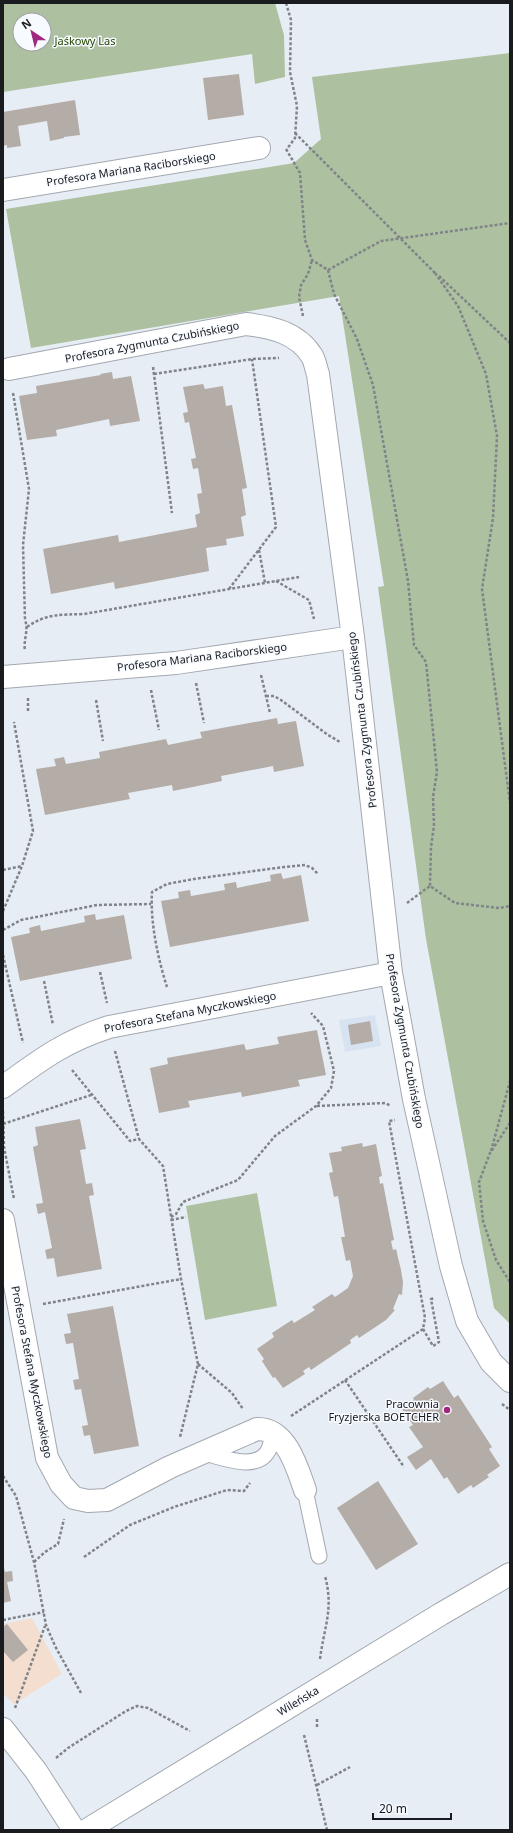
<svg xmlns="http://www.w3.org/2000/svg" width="513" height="1833" font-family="'Noto Sans',sans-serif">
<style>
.commercial{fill:#f3ded0}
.built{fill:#d8e3f1}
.green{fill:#adc1a0;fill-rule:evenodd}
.building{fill:#b4aca6}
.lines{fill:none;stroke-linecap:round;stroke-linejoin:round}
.service-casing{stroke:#a3a8b0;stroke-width:17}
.minor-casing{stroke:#a3a8b0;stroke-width:24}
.tertiary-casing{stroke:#a3a8b0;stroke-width:24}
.path{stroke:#808489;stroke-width:2.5;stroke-dasharray:3 2;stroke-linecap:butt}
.service{stroke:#fff;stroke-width:15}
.minor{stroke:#fff;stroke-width:22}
.tertiary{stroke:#fff;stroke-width:22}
.poi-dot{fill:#a1287e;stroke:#f7faff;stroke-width:1.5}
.labels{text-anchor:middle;stroke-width:3;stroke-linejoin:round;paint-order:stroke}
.park-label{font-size:11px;fill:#254600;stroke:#f7faff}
.street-label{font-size:11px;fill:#191b1e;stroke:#f7faff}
.poi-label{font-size:11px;fill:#191b1e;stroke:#f7faff;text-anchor:end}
</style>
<rect width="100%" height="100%" fill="#e7edf5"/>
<path class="commercial" d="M32 1618 62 1674 14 1704 3 1693V1624Z"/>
<path class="built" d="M375 1015 381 1046 345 1052 339 1020Z"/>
<path class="green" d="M3 3H275L284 35 285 77 255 84 252 54 3 92ZM20 20H44V44H20Z
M510 53V1324L494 1308 426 939 378 587 384 586 339 296 31 348 6 209 294 163 321 139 312 77Z
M257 1193 277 1306 205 1320 186 1206Z"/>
<path class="building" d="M239 74 244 115 208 120 203 78Z
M75 100 80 135 64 137V138L50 141 47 121 18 126 21 146 7 148V145L3 146V112Z
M112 372 113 379 131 376 140 421 110 426 109 419 56 430 57 436 27 440 19 396 37 393 36 386 101 375 100 374Z
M203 384 205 389 223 386 226 406 232 405 247 488 242 489 246 515 241 517 244 536 226 539 227 545 206 548 209 571 115 589 114 582 51 594 43 549 118 535 119 542 197 527 195 515 200 513 197 494 202 493 198 468 193 469 191 459 196 458 189 422 185 423 183 413 188 412 183 387Z
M277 718 278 724 296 721 304 766 274 772 273 766 221 776 222 781 173 791 172 785 128 793 130 799 45 815 36 769 56 766 54 759 64 757 66 764 100 758 99 752 166 739 168 745 202 738 200 732Z
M281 873 283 879 301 875 309 921 170 947 161 901 179 898 178 892 190 890 191 896 225 890 224 884 236 882 237 888 271 881 270 875Z
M95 914 96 920 124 915 132 959 20 981 11 937 30 933 29 928 40 925 41 931 85 922 84 916Z
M370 1021 373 1041 351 1045 348 1025Z
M317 1030 326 1075 298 1080 300 1086 242 1097 241 1092 188 1101 190 1107 159 1113 150 1068 168 1064 167 1058 244 1044 246 1050 279 1044 277 1037Z
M80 1119 86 1149 80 1150 86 1184 92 1183 94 1195 89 1196 102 1269 57 1277 54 1258 47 1259 45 1250 52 1248 45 1212 38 1214 36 1204 43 1203 33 1147 38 1145 35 1127Z
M362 1143 363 1147 376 1144 382 1176 379 1177 380 1184 383 1183 394 1240 391 1241 393 1250 396 1249 401 1270 403 1282 402 1295 399 1294 393 1309 395 1310 386 1320 359 1338 357 1335 350 1340 351 1343 311 1370 309 1367 303 1371 305 1374 283 1388 275 1377 273 1378 262 1361 264 1359 257 1349 274 1337 272 1333 292 1320 294 1323 315 1310 312 1307 332 1294 335 1297 348 1288 353 1276 350 1260 346 1261 341 1237H345L338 1196 334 1197 329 1173 333 1172 329 1153 342 1151 341 1147Z
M113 1306 139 1446 94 1454 90 1435 84 1436 82 1426 88 1425 81 1389 75 1390 73 1380 79 1379 73 1343 66 1344 64 1334 71 1333 67 1314Z
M443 1381 454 1398 458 1395 492 1447 489 1449 500 1466 487 1475 489 1477 473 1488 471 1485 458 1494 447 1477 444 1479 431 1459 416 1470 407 1457 423 1447 409 1427 413 1425 402 1409 414 1400 413 1398 428 1387 430 1389Z
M378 1481 418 1544 376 1570 337 1508Z
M3 1564 5 1572 12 1571 13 1581 7 1582 11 1601 3 1603Z
M7 1624 28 1650 13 1662 3 1651V1627Z"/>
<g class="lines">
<g class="service-casing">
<path id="service" d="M204 1453C222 1457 256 1472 268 1451 271 1446 272 1438 273 1432
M305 1490 319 1556"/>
</g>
<g class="minor-casing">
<path id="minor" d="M3 190 259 148
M9 369 246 324C272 327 298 333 312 356 315 361 316 369 318 374L353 637 391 973 414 1099 451 1266 467 1321 491 1362 510 1381
M3 677 176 663 353 637
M3 1087C40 1060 65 1041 109 1027L391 973
M3 1220 47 1458 61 1484 74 1498 88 1501 107 1500 170 1467 257 1429C286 1428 297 1467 305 1490
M3 1729 36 1771 74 1830"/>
</g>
<g class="tertiary-casing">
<path id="tertiary" d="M87 1830 441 1614 510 1574"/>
</g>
<path class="path" d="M286 3 291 20 290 72 297 106 295 138 287 149
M295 133 435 273
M286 149 300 173 305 240 312 260 328 270 334 294 357 339 373 385 408 581 414 645 426 662 437 772 433 797 434 825 431 847 430 886
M328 270 381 241 510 223
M435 273 458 306 486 374 497 436 493 518 482 589 510 803
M439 276 510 343
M303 316 299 297 301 285 308 274 312 260
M153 367 172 513
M154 374 252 359 279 358
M13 393 29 489 23 545 25 620C29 631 23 640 25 651
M259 550 265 583
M276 581 309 600 314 619
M229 589 276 527 252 359
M27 627C47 613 61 615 84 614L299 577
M261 675 270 713
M196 683 204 723
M151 690 159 730
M266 696H274L281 700 328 735 340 742
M28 698V711
M96 700 103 741
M3 870 22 866
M407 903 430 886 455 903 499 908 510 906
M3 911 22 866 33 831 14 722
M3 930 21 920 97 905 151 904
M3 955 23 1043
M100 972 107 1003
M44 981 53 1025
M167 987C158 959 150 922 152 892L167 884 194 879 284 867 305 865 312 868 318 874
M115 1051 139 1139
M72 1070 130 1141 139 1139 163 1166 181 1279 198 1364 180 1437
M317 1106 385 1103 391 1106
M3 1111 4 1147 14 1199
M510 1123 490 1153 479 1182 483 1221 496 1260 510 1282
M3 1124 91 1095
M491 1151 510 1081
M171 1217 176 1214 183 1202 238 1180 275 1136 316 1106 331 1088 334 1071 323 1026 311 1013
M171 1220 186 1217
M43 1304 181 1279
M423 1329 433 1346 439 1342 431 1299 435 1298
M198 1364 232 1393 243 1409
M345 1380 404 1467
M502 1404 510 1410
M291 1416 423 1329 425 1318 389 1121 395 1120
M3 1476 16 1496 34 1562 46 1625 55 1646 81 1693
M84 1557 130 1525 174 1507 227 1490 244 1491 250 1483
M34 1562 45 1552 58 1544 64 1519
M3 1620 44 1612
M320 1659C324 1627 334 1609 325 1576
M15 1708 45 1626
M317 1727V1718
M304 1735 327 1830
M56 1758 68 1748 126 1711 137 1706 148 1708 190 1731
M317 1785 350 1767"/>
<use href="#service" class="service"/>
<use href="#minor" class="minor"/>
<use href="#tertiary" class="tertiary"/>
</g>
<circle class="poi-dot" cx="447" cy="1410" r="4"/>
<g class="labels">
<g class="park-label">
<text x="85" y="45">Jaśkowy Las</text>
</g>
<g class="street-label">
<text transform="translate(131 169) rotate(-9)" y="4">Profesora Mariana Raciborskiego</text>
<text transform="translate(152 342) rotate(-11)" y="4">Profesora Zygmunta Czubińskiego</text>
<text transform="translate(202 657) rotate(-7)" y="4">Profesora Mariana Raciborskiego</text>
<text transform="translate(362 720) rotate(-97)" y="4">Profesora Zygmunta Czubińskiego</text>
<text transform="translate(190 1012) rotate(-11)" y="4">Profesora Stefana Myczkowskiego</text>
<text transform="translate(405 1041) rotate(80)" y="4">Profesora Zygmunta Czubińskiego</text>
<text transform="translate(32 1372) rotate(79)" y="4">Profesora Stefana Myczkowskiego</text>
<text transform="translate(298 1701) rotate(-31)" y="4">Wileńska</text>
</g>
<g class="poi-label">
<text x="439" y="1408">Pracownia<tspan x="439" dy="13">Fryzjerska BOETCHER</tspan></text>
</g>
</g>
<rect width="513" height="1833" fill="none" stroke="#191b1e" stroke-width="8"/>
<g transform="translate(32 32) rotate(325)"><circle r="19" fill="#f7faff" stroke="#9ea1a5"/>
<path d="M0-3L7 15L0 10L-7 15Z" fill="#a1287e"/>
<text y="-6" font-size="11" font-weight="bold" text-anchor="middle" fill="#191b1e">N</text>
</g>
<path d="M373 1813v6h78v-6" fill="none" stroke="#191b1e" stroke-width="2"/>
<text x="379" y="1813" font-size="12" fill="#191b1e" stroke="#f7faff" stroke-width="3" paint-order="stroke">20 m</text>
</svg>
